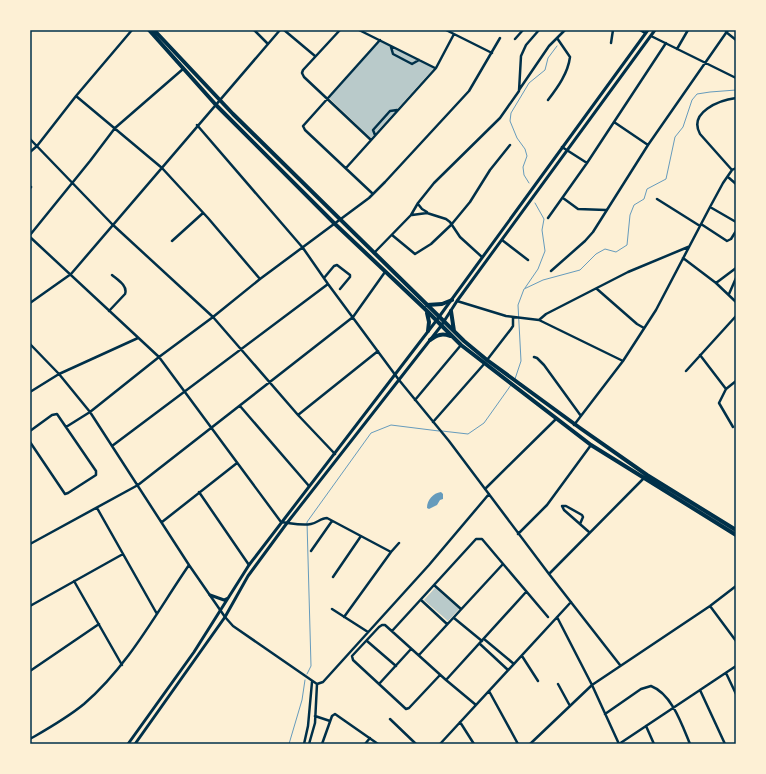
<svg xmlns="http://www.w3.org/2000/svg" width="766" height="774" font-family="Commissioner,sans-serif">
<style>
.green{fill:#b9caca}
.water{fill:#669bbc}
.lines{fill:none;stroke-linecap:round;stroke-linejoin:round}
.stream{stroke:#669bbc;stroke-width:1}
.minor{stroke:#003049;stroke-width:2.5}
.tertiary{stroke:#003049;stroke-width:3}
.primary{stroke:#003049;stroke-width:4}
.neatline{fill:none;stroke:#003049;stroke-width:1.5}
</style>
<rect width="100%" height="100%" fill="#fdf0d5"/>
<path class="green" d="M380 41 434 68 371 138 329 98Z
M435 588 459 609 448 621 424 600Z"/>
<path class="water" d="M441 492 443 494V499L440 500 437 505 429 509 427 508C427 500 433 493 441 492Z"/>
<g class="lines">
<path class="stream" d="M529 183 524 175 523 167 527 156 525 149 517 138 510 121 511 113 529 83 545 70 548 58 557 46
M525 288 538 269 545 251 542 230 544 219 535 203
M515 379 521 361 518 305 524 289 543 280 580 270 596 254 605 249 616 252 627 245 630 215 634 205 644 199 647 189 666 179 675 137 683 127 692 100 697 94 710 92 736 90
M442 431 468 434 484 423 511 385
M307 674 311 666 307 522 371 433 391 425 439 431
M289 744 302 700 305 680"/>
<path class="minor" d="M254 30 268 44
M284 30 315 56
M340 30 303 70 302 73 304 77 371 140
M359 30 435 68
M446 30 492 53
M640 30 645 33
M726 32 736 40
M651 36 736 78
M515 39 523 30
M611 43 613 30
M391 47 393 54 412 64 419 60
M677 49 688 30
M519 90 549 46 565 30
M76 96 162 168 208 218 260 279 369 198 385 182 469 91 500 38
M548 100C558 87 568 73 570 57L557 38
M614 122 648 145
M197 125 303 248 328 284 399 380 449 441 549 574 620 665
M375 135 373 130 390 111 397 110
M30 139 112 224 213 317 298 415 335 454
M562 147 587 163
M30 152 37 146 76 96 132 30
M346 168 436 68 454 34
M732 170 700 134C688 112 720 100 736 98
M728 177 736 184
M30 188 31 187
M373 194 305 130 303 126 380 40
M563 198 578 209 606 210
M657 199 700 226
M418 204 422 209 427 212
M710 207 736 222
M412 215 427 213 446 219 450 222 460 237 482 257
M548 218 587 163 666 43
M701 224 727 241 731 239 736 231
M30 235 90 161 115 128 183 69
M392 235 415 254 431 244 451 225 470 202 490 170 510 145
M30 237 159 357 281 522C291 523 301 526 311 524 317 523 321 518 327 518L391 552 344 617
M502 240 528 260
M172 241 203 213
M374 253 411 215 418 203 434 183 500 118 519 91 521 56 526 45 539 30
M683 258 716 283 736 302
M551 271 585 241 593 232 648 145 728 30
M324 278 334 266 337 265 350 275V277L340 289
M716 283 736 268
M597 289 637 324 644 328
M729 294 736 278
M457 301 506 316 539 320 623 361
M30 303 71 274 280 30
M109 311 125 294C128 286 118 280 112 275
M539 320 546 314 628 272 688 247
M30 344 59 374 90 412 189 565 225 617 233 626 317 684
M700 355 726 389
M534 357 537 358 544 365 581 416
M487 360 511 329 513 326V318
M686 371 736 316
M30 392 59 374 138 338
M415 400 461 345
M240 406 309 486
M298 415 378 351
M433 422 485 363
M574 425 623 361 656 310 710 207 723 183 732 170 736 168
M66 427 90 412 159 357 213 317 260 279
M733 427 719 403 726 389 736 381
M30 431 52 415 57 414 96 471V475L68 493 65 494 30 442
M112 446 328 284
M485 489 556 419
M199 492 249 565
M97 508 157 614
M162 522 237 463
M580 524 583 517 582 515 566 506H562L564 510 589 532
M518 534 547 505 591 445
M30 544 138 485 353 317 385 272
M311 551 332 521
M391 552 399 543
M549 574 644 478
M333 577 361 536
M74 581 122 665
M434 585 461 609
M421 600 447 624
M30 606 123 554
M710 606 736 641
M332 609 368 632
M557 617 592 685 619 744
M454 618 482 641
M392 631 476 539H482L548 617
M484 639 514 664
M367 641 396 666
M480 644 508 670
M419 655 503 564
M522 656 538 681
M30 671 99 624
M726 673 736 694
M440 675 409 708 406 709 353 660 352 656 379 627 382 625H385L446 680 526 592
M446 680 476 705
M317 684 323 682 429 565 489 494
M379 684 411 649
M558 684 570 706
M700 690 725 744
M489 691 518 744
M605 714 641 689 651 686C672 694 682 725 690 744
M315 716 330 721
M390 719 416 744
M460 722 474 744
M646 726 654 744
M30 739C49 728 67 718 84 704 129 665 156 613 189 565
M304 744 308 726 312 682
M309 744 315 723 317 684
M322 744 332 716 335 714 378 744
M365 744 370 738
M440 744 571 602
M530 744 592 685 710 606 736 586
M619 744 736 666"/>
<path class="tertiary" d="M210 595 224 600 228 598
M128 744 194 652 249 565 436 321 648 30
M135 744 225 617 248 576 287 523 441 326 457 301 655 30"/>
<path class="primary" d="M149 30 216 105 335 224 425 309 461 345 591 445 736 535
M154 30 233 114 464 341 487 360 580 428 647 475 736 530
M427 305 442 304 452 300
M451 311 454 331
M427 313 429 322 428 331
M430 340C437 335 442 333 450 336"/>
</g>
<rect width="766" height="774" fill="none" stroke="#fdf0d5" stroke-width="62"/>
<rect x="31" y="31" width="704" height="712" class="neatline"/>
</svg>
